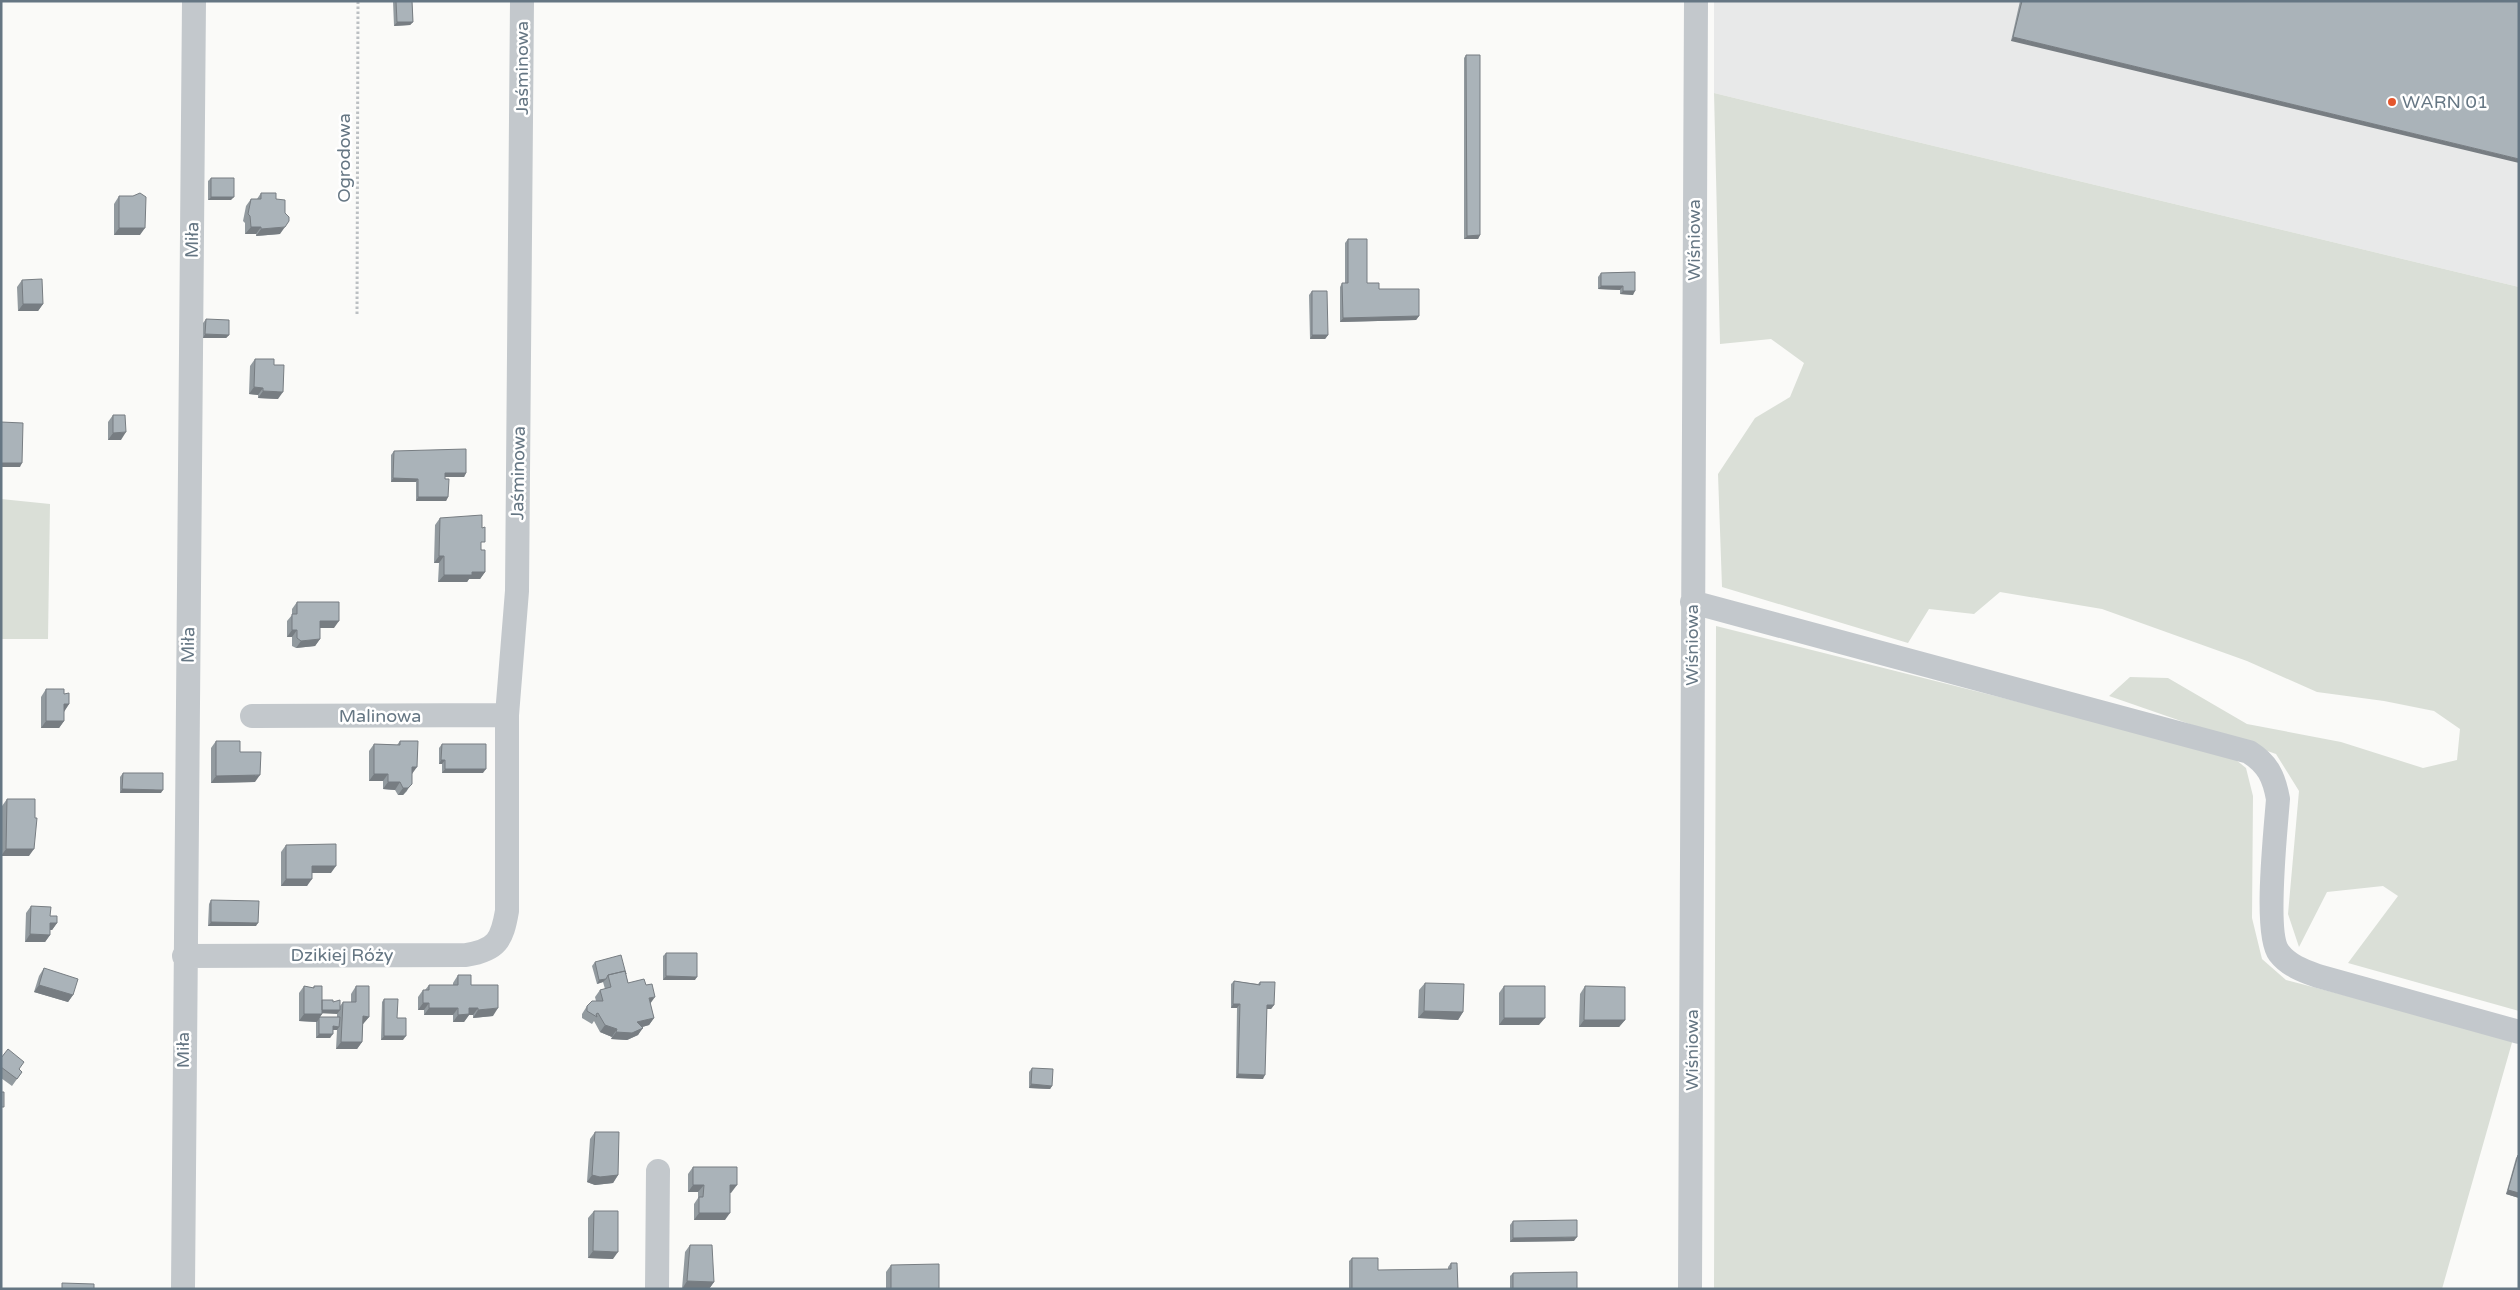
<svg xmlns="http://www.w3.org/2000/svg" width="2520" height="1290" font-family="'Varela Round',sans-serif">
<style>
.built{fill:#e8e9e9}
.green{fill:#dadfd7}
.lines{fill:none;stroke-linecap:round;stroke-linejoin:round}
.path{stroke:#bbbfc2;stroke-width:3;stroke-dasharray:2.5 2.5;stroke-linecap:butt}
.minor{stroke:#c3c8cc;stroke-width:24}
.wall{fill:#929a9f;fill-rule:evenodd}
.shaded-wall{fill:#777d82}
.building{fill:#aab3b9;stroke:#777d82}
.poi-dot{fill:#e4572e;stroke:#fff;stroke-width:2}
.labels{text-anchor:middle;stroke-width:5;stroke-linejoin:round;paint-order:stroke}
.street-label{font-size:18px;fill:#657683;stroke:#fff}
.poi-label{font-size:18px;fill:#657683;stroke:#fff;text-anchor:start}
</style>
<rect width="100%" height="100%" fill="#fafaf8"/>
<path class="built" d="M1714 1H2519V287L1714 93Z"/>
<path class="green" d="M1714 93 2519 287V1011L2348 963 2398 896 2383 886 2327 892 2299 947 2288 914 2299 791 2276 754 2109 696 2130 677 2168 678 2247 724 2341 742 2423 768 2457 760 2460 729 2434 711 2384 701 2317 692 2247 661 2102 609 2000 592 1974 614 1929 609 1908 643 1722 587 1718 474 1755 418 1790 397 1804 363 1771 339 1720 344Z
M1 499 50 504 48 639H1Z
M1716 626 2230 755 2246 768 2253 796 2252 918 2262 959 2286 980 2513 1039 2442 1289H1714Z"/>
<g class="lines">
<path class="path" d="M357 314 358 1"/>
<path class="minor" d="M1692 602 2249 752C2268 764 2274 777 2278 799 2276 827 2264 934 2279 953 2289 966 2304 971 2318 976L2519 1032
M252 716 507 715
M184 956 466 955C497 950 502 940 507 911V715L517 591 522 1
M183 1289 194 1
M657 1289 658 1171
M1690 1289 1696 1"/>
</g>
<path class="wall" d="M393 1H412L413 22 410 25 394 26Z
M2020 1H2519L2011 41Z
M1466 55 1480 235 1478 239H1464V58Z
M211 178 231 200H208V181Z
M261 193 276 199 280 234 256 236V234H245V223L243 221 246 206 251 199H257Z
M119 196 140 235H114V204Z
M1348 239 1367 283 1379 289 1419 316 1416 320 1340 322V287L1342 283H1345V243Z
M1635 272 1633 295 1620 294V290L1598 289V277L1601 273Z
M22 280 43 304 38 311H18L17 287Z
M1312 291 1328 335 1325 339H1310L1309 295Z
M206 319 229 335 226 338H203V323Z
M255 359 274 365 278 399 258 398V395L249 394 250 366Z
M113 415 121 440H108V422Z
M394 451 466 473 464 477H445L448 497 446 501H416V482H391V455Z
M440 518 481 548 485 572 480 579H469L467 582H438L439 563H434L435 525Z
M297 602 334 628H320V639L315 646 296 648 292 646V637H287V621L292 615V609Z
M46 689 69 704 64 711V721L59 728H41V697Z
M216 741 240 752 255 782 211 783V748Z
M400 741 412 774 407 791 403 795H398L395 790 383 789V781H369V751L374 744 397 745Z
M442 744 483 773H442V764H439V748Z
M123 773 161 793H120V777Z
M7 799 29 856H1L2 806Z
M286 845 331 873H312L307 886H281V852Z
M211 900 256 926H208L209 904Z
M31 906 50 916 57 923 52 930H50V935L45 942H25L26 913Z
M666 953 695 980H663V956Z
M595 962 626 974 628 983 650 1004 654 1018 649 1025 642 1027 638 1035 627 1040 611 1039 612 1037 600 1032 594 1021 592 1024 582 1018V1014L587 1006 596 1001 595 997 600 990 605 989 603 982 597 984 592 966Z
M44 968 73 995 68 1002 34 992 39 976Z
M458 975 471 985 493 1016 473 1018V1015H469L464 1022H453V1015H424V1010H418V997L423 990H425L429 985H453V983Z
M1234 981 1258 984 1260 982 1274 1005 1271 1009H1267L1263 1079 1236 1078 1237 1008H1231V984Z
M1425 983 1463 1012 1458 1020 1418 1018 1419 990Z
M304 986 313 988 314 986 322 1000 333 1002 340 1006 343 1002H351V994L356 986 369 1017 363 1024 362 1042 357 1049H336L337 1030H333L330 1038H316V1022L299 1021V993ZM322 1013H337V1017H320Z
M1504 986 1539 1025H1499V993Z
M1585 986 1625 1020 1619 1027H1579L1580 994Z
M384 999 397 1018 403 1040H381L382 1002Z
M1 1058 22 1072 12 1086 1 1078Z
M1032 1068 1052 1086 1050 1089 1029 1088V1072Z
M595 1132 618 1175 613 1183 595 1185 587 1182 590 1139Z
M2518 1155H2519V1198L2506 1194 2516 1158Z
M693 1167 731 1193H730L725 1220H694V1204L698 1198V1192H688V1174Z
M594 1211 613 1259 588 1258V1218Z
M1513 1221 1574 1241 1510 1242V1225Z
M690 1245 714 1282 709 1289H682L685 1252Z
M1352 1258 1378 1270 1448 1269V1267L1451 1263 1458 1289H1349V1261Z
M891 1265 939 1289H886V1272Z
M1513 1273 1577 1289H1510V1276Z"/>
<path class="shaded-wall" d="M397 22H413L410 25 394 26Z
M2013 37 2519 159V163L2011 41Z
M211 197H234L231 200H208Z
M251 227H261L256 234H245Z
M285 227 280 234 256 236 261 229Z
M119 228H145L140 235H114Z
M1480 235 1478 239H1464L1467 236Z
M1601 286H1623L1620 290 1598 289Z
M1623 291H1635L1633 295 1620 294Z
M23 304H43L38 311H18Z
M1419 316 1416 320 1340 322 1343 318Z
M205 334 229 335 226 338H203Z
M1312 335H1328L1325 339H1310Z
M254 387 263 388 258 395 249 394Z
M263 391 283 392 278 399 258 398Z
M126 432 121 440H108L113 433Z
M1 463H22L20 467H1Z
M445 473H466L464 477H443Z
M393 478 418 479 416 482H391Z
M418 497H448L446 501H416Z
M439 556H444L439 563H434Z
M472 572H485L480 579H469L467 582H438L444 575Z
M320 621H339L334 628H315Z
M292 630H297L292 637H287Z
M320 639 315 646 296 648 301 641Z
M64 704H69L64 712Z
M46 721H64L59 728H41Z
M441 760H445L442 764H439Z
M412 767H417L412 774H407Z
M445 769H486L483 773H442Z
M374 774H388L383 781H369Z
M260 775 255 782 211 783 216 776Z
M388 782H400L395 790 383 789Z
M412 784 403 795H398L403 788Z
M122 789 163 790 161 793H120Z
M6 849H34L29 856H1Z
M312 866H336L331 873H307Z
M286 879H312L307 886H281Z
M211 922 258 923 256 926H208Z
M50 923H57L52 930H45Z
M30 934 50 935 45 942H25Z
M666 976 697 977 695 980H663Z
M606 979 603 982 597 984 599 980Z
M39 985 73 995 68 1002 34 992Z
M655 997 650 1004 649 998Z
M423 1003H429L424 1010H418Z
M1233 1004H1240L1237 1008H1231Z
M1267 1005H1274L1271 1009H1264Z
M429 1008H458L453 1015H424Z
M469 1008H478L473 1015H469L464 1022H453L458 1015Z
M498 1008 493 1016 473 1018 478 1010Z
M319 1010H340L337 1014 316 1013Z
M1424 1011 1463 1012 1458 1020 1418 1018Z
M304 1014H322L317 1022 299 1021Z
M363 1016 369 1017 363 1024H358Z
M654 1018 649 1025 632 1030 637 1022Z
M1504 1018H1545L1539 1025H1499Z
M1584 1020H1625L1619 1027H1579Z
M605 1025 617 1029 612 1037 600 1032Z
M333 1026 339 1027 337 1030H330Z
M643 1028 638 1035 627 1040 611 1039 616 1032Z
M319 1034H333L330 1038H316Z
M384 1036H406L403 1040H381Z
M341 1042H362L357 1049H336Z
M1238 1074 1265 1075 1263 1079 1236 1078Z
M1031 1084 1052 1086 1050 1089 1029 1088Z
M592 1175H618L613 1183 595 1185 587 1182Z
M693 1185H704L698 1192H688Z
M730 1185H737L731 1193 725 1192Z
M2508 1190 2519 1193V1198L2506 1194Z
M699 1213H730L725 1220H694Z
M1577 1237 1574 1241 1510 1242 1513 1238Z
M593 1251 618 1252 613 1259 588 1258Z
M687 1281 714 1282 709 1289H682Z"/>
<path class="building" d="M396 1H412L413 22H397Z
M2022 1H2519V159L2013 37Z
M1466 55H1480V235L1467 236Z
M211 178H234V197H211Z
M140 193 146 197 145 228H119V196H133Z
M261 193H276V199L285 200V213L289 217V221L285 227 261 229V227H251L250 216 248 214 251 199H261Z
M1348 239H1367V283H1379V289H1419V316L1343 318 1342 283H1348Z
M1635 272V291H1623V286H1601V273Z
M42 279 43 304H23L22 280Z
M1312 291H1327L1328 335H1312Z
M206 319 229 320V335L205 334Z
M255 359H274V365H284L283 392 263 391V388L254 387Z
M113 415H125L126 432 113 433Z
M1 422 23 423 22 463H1Z
M466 449V473H445V479H449L448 497H418V479L393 478 394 451Z
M482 515V528L485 527V542H481V550H485V572H472V575H444V556H439L440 518Z
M297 602H339V621H320V639L301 641 297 638V630H292V614H297Z
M46 689H64V694L69 693V704H64V721H46Z
M216 741H240V752H261L260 775 216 776Z
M400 741H418L417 767H412V784L408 788H403L400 782H388V774H374V744L400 745Z
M442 744H486V769H445V760H441Z
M123 773H163V790L122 789Z
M7 799H35V818H37L34 849H6Z
M336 844V866H312V879H286V845Z
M211 900 259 901 258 923 211 922Z
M31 906 51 907 50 916H57V923H50V935L30 934Z
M666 953H697V977L666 976Z
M621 955 626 974 625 971 608 975 606 979 599 980 595 962Z
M44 968 78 979 73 995 39 985Z
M625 971 628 983 644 979 646 985 652 984 655 997 649 998 654 1018 637 1022 643 1028 632 1033 616 1032 617 1029 605 1025 598 1013 596 1014 597 1017 587 1011V1006L592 1001H603L600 990 611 987 608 975Z
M458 975H471V985H498V1008L478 1010V1008H469V1014L458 1015V1008H429V1003H423V990H429V985H458Z
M1234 981 1260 985V982H1275L1274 1005H1267L1265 1075 1238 1074 1240 1004H1233Z
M1425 983 1464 984 1463 1012 1424 1011Z
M304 986 314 988V986H322V1014H304Z
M356 986H369V1017L363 1016 362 1042H341L343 1002H356Z
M1504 986H1545V1018H1504Z
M1585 986 1625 987V1020H1584Z
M384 999H398L397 1018H406V1036H384Z
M322 1000H333V1002L340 1000V1010H322Z
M320 1017H340L339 1027 333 1026V1034H319V1018Z
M8 1049 24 1062 19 1069 22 1072 17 1079 1 1067V1058Z
M1032 1068 1053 1069 1052 1086 1031 1084Z
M1 1092H4V1107H1Z
M595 1132H619L618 1175 600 1177 592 1175Z
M2518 1155H2519V1193L2508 1190Z
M693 1167H737V1185H730V1213H699V1197H703L704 1185H693Z
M594 1211H618V1252L593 1251Z
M1577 1220V1237L1513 1238V1221Z
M690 1245H712L714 1282 687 1281Z
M1352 1258H1378V1270L1451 1269V1263H1457L1458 1289H1352Z
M939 1264V1289H891V1265Z
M1577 1272V1289H1513V1273Z
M62 1283 94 1284V1289H62Z"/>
<circle class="poi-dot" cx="2392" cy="102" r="5"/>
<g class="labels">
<g class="street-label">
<text transform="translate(522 68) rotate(-90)" y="6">Jaśminowa</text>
<text transform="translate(344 158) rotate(-90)" y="6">Ogrodowa</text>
<text transform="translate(192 240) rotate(-89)" y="6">Miła</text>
<text transform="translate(1694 240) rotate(-90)" y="6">Wiśniowa</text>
<text transform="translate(518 473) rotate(-89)" y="6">Jaśminowa</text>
<text transform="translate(188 645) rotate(-89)" y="6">Miła</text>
<text transform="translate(1692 645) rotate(-90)" y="6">Wiśniowa</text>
<text x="380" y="722">Malinowa</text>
<text x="342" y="961">Dzikiej Róży</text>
<text transform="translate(183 1050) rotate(-90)" y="6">Miła</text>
<text transform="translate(1692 1050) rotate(-90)" y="6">Wiśniowa</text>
</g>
<g class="poi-label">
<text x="2402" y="108">WARN 01</text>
</g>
</g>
<rect width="2520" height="1290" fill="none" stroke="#657683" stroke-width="5"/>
</svg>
